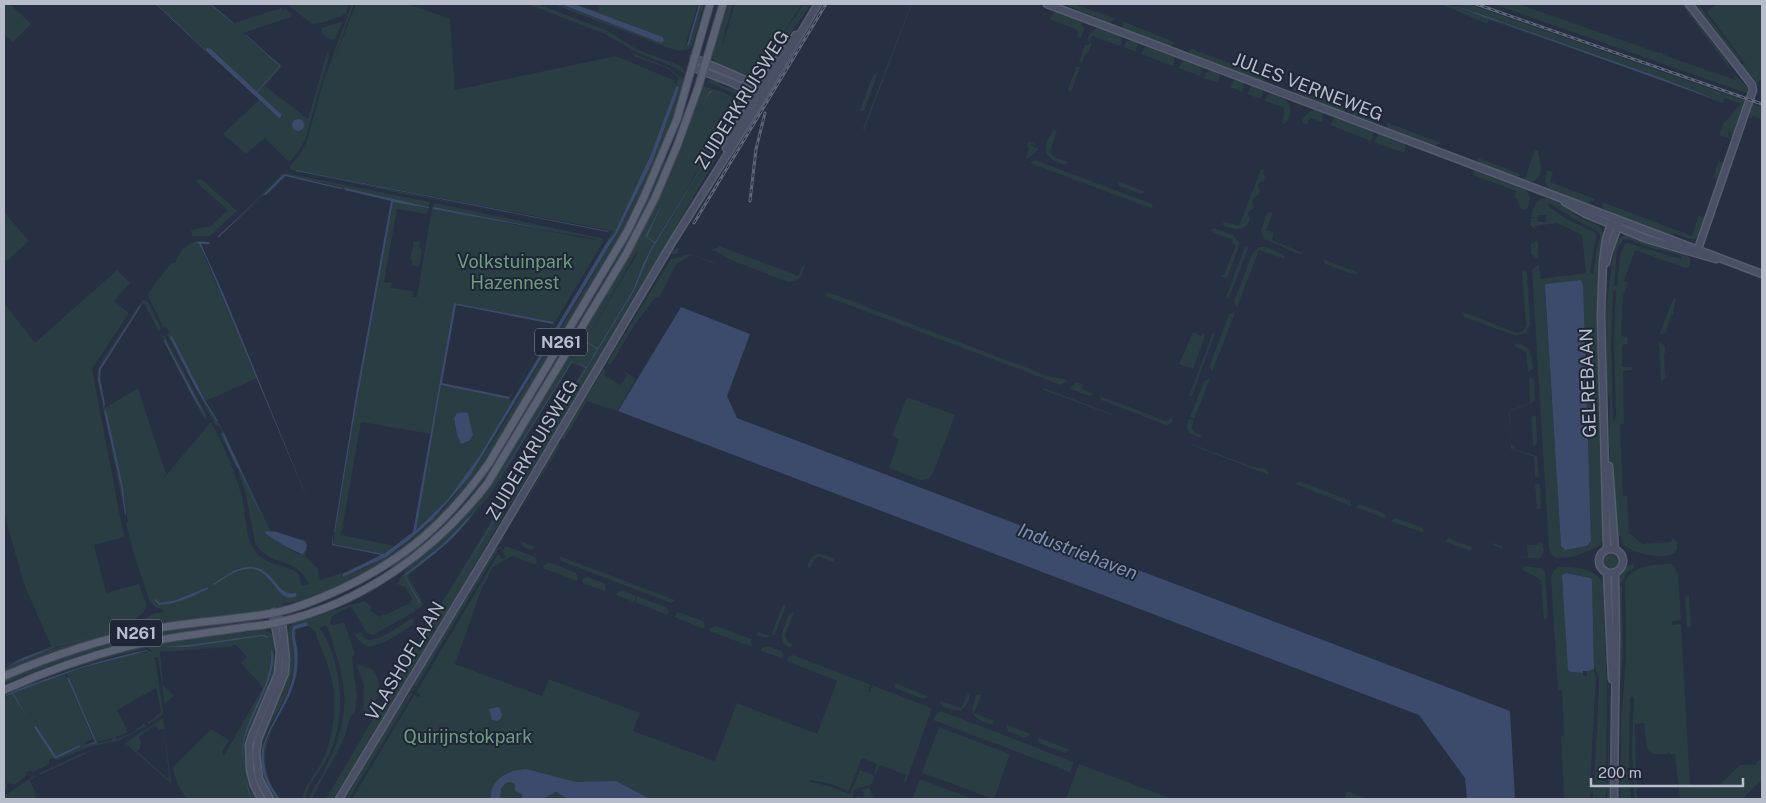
<svg xmlns="http://www.w3.org/2000/svg" width="1766" height="803" font-family="'Public Sans',sans-serif">
<style>
.green{fill:#293d43;fill-rule:evenodd}
.water{fill:#3c4b6b}
.lines{fill:none;stroke-linecap:round;stroke-linejoin:round}
.stream{stroke:#3c4b6b;stroke-width:1}
.secondary-casing{stroke:#565d6c;stroke-width:9}
.primary-casing{stroke:#454b5b;stroke-width:9}
.secondary{stroke:#495065;stroke-width:6}
.primary{stroke:#596172;stroke-width:7}
.rail-casing{stroke:#5d6579;stroke-width:3}
.rail{stroke:#1f2737;stroke-width:1;stroke-dasharray:4;stroke-linecap:butt}
.labels{text-anchor:middle;stroke-width:4;stroke-linejoin:round;paint-order:stroke}
.shield{fill:#1f2737;stroke:#8a909f;stroke-width:1}
.shield-label{font-size:16px;font-weight:bold;fill:#b8bdcc}
.street-label{font-size:18px;fill:#b8bdcc;stroke:#1f2737}
.park-label{font-size:18px;fill:#6f9c7f;stroke:#1f2737}
.water-label{font-size:19px;font-style:italic;fill:#7f8fb2;stroke:#1f2737}
</style>
<rect width="100%" height="100%" fill="#272f42"/>
<path class="green" d="M4 4H10L31 24 13 42 4 35Z
M156 4H212L234 23 281 8 283 10 286 9 292 15 291 17 243 33 282 66 265 86 308 119 328 49 329 57 305 140 298 152 291 160 288 161 265 138 246 154 223 134 259 100 279 118 281 114 211 49H205Z
M287 4H349L346 13 342 16 323 23 312 24Z
M352 4H354L335 57 356 4H408L450 19 455 90 616 56 673 80 676 85 678 77 665 67 635 57 632 53 670 68V69L685 80C670 131 650 181 625 228 606 264 584 298 563 333L560 332 553 343 554 347C539 373 523 399 507 425 496 443 485 462 472 479 428 539 366 581 295 604L294 601 286 604 285 602 282 603V605H286V606L262 612 170 624 4 673V668C39 653 74 641 111 631L63 644 4 666 7 664 51 646 24 584 4 513V303L35 343 117 270 130 283 114 301 129 313 92 369 124 537 94 545 106 593 139 584 147 606 143 613 128 625 140 622 154 613H163L162 609 155 607 150 602 134 554 126 524 128 522 123 487 105 410 104 411 121 487 125 515 97 379 98 371 101 362 142 301 144 300 148 302 161 328 159 332 161 335 165 336 206 414V418L204 419 144 303 140 306 100 367 98 377 105 408 138 388 166 474 162 480 211 422C224 445 235 471 242 497 246 512 244 531 252 546 264 570 292 563 299 575 300 579 300 583 302 586L309 584C296 555 271 569 255 543L246 495 237 467H236L220 434 222 430 220 427 216 426 167 335 169 332 167 328 163 327 148 296 149 292 171 263H175C181 248 192 238 209 242L210 244 209 242H197L199 244 257 378 206 401 172 337H170L195 387 217 422 218 421 220 424 270 530 305 540 308 543 307 546 304 541 277 532 266 531V533L296 553 299 554 306 552 305 556 318 569 320 580 345 572 376 558 343 574C355 574 364 568 374 563 454 523 496 434 540 362 566 319 593 276 617 232 642 188 661 142 677 94V86L651 154 614 234 607 242 480 455 449 498 415 530 441 385 509 398 554 322 454 303 431 434 361 422 341 535 395 546 413 532 384 554 333 544 355 412 393 201 429 208 341 189V187L284 174 263 194 264 196 260 197 218 236V238V236L282 174 286 173 430 202 427 214 397 209 384 282 392 283 391 288 414 291 413 297H417L432 208 435 203 601 238 603 240 602 244 509 399 512 401 613 231 296 170 485 209 409 195 291 170 290 166 300 154 307 140 324 80ZM434 207 580 236 596 239 595 240 434 209ZM164 340 205 415V416L193 397ZM460 412H465L469 416 473 435 469 441 464 443 457 435 454 421ZM224 434 268 529 240 471 236 465ZM245 567C274 564 274 597 296 593L297 596C274 606 274 562 242 570 232 572 223 580 214 585L237 569ZM208 587V589C192 597 176 603 159 605L154 601 155 600 161 604 176 600Z
M527 4H538L606 30 636 49 681 66 685 71 686 75 674 67 638 53 605 34Z
M553 4H561L661 43 664 41 663 37 574 4 598 11 600 4H698L686 44 689 45 701 4H704L692 46C685 54 675 50 666 47Z
M728 4H733L725 32 722 46 735 4H802L779 39 804 4H811L762 75 754 78 715 63 711 56 722 15 725 16Z
M911 4H912L864 131 863 128Z
M1064 4H1074L1116 19 1110 23Z
M1441 4C1461 4 1476 17 1496 20L1455 4H1469L1740 99 1747 101 1733 137 1730 136 1731 132H1729L1728 136 1732 138 1730 139 1719 135 1723 124 1741 104 1725 98 1722 103 1657 78 1489 20 1487 24ZM1498 20 1676 84 1496 21Z
M1493 4H1518L1659 53 1661 52 1666 56 1736 80 1728 66 1681 4H1684L1728 63 1732 73 1749 89V94Z
M1695 4H1698L1742 61 1739 62Z
M1715 4H1762V79L1757 83 1741 65 1744 63 1752 73 1707 12Z
M1055 11 1081 22 1084 29 1081 38 1077 37 1078 32 1075 29 1050 19Z
M1122 21 1174 42 1176 40 1171 47 1123 29Z
M340 22H342L335 40 329 39 321 33 322 28Z
M1096 29H1101L1120 36 1122 41 1120 46 1092 36 1089 43 1092 44 1088 53H1086L1082 64 1079 61 1085 45H1088L1090 42 1087 39 1090 33Z
M1131 40 1138 43 1136 52 1124 47 1126 42Z
M1145 46 1175 57 1173 66 1141 54Z
M1190 48 1266 77V79L1261 81 1191 55 1189 51Z
M1183 60 1200 66 1202 71 1200 76 1178 68Z
M1076 67H1080L1071 92 1068 90Z
M1211 70 1220 74 1218 83 1204 78 1206 73Z
M876 72 878 73 864 111H862L860 110 873 75H875Z
M1235 79 1244 83 1242 92 1230 87Z
M710 80 719 81 718 84 729 88 731 85C738 89 745 91 748 99L707 82Z
M703 86 723 92 747 104C714 164 678 221 646 281L510 505 504 504 500 510 505 513 437 631 429 624 492 520C493 511 496 501 506 497L584 368 572 363 490 495 452 539 408 576 424 604 417 610 409 603 412 599 405 587 401 586 399 584 394 587 400 581 399 580 410 564 471 506 632 247 683 144ZM712 91 738 103 716 143 651 251 634 291 565 404 586 368 576 362 587 367 633 290 644 262 655 243 650 239 655 242 706 157 736 104 734 101 712 92 709 94 703 109 709 92ZM638 250 637 254 586 339V337ZM558 414 508 499 503 500 507 498Z
M1251 86 1261 89 1263 94 1261 99 1247 94Z
M1294 87 1347 107 1345 112H1344L1295 94 1293 89Z
M1272 93C1289 100 1297 106 1285 124L1282 123 1284 115V108L1265 101 1267 95Z
M1752 103 1762 107V120L1753 116 1751 119 1749 117 1750 108 1752 109Z
M1316 110 1323 113 1322 122 1310 118 1307 125 1303 123 1302 121C1305 115 1308 111 1316 110Z
M1353 110 1375 118 1376 119 1372 123 1354 116 1352 113Z
M1335 117 1374 132 1371 141 1330 125Z
M1386 122 1441 143 1434 147 1388 129Z
M1054 129 1057 130 1050 152 1054 157 1068 162 1064 165C1042 157 1041 148 1054 129Z
M1379 134 1405 144 1406 147 1404 153 1374 142Z
M1029 141 1035 144V146L1032 144 1031 146 1039 149 1025 161 1029 148 1027 147Z
M1535 150 1538 151C1540 163 1545 174 1534 181H1524Z
M1478 158 1521 174 1517 178 1478 163Z
M1035 160 1152 204 1153 209 1030 163Z
M1719 160 1723 164 1718 178 1716 179 1713 178Z
M664 161 667 162 646 208 627 244 485 478C459 515 428 543 392 570L390 566 415 548 465 498 651 189Z
M1261 169 1264 170 1263 173 1265 177 1264 181 1259 183 1258 186 1260 191 1259 195 1254 197 1252 202 1254 206 1253 209 1249 211 1248 214 1250 219C1245 232 1236 230 1224 226L1223 221 1239 226Z
M1474 170 1526 190 1530 197 1528 208 1524 210 1521 209 1517 199 1514 198 1516 191 1473 175Z
M1547 170 1553 172 1550 182 1595 199 1590 203H1585L1550 190 1545 182Z
M200 178 237 211 210 236H192L191 230 211 226 228 210 196 182Z
M1118 181 1145 192 1141 194 1119 186Z
M1546 198 1557 201 1577 216 1599 226 1604 234 1599 261 1598 287 1606 536 1598 547 1573 557 1556 558 1552 555 1549 549 1532 270 1539 264 1541 279 1586 273 1582 235 1557 223 1535 226V229L1530 225 1531 218H1537L1538 222H1546V215H1538L1537 218 1531 217C1533 208 1535 199 1546 198ZM1548 204H1551L1576 220 1599 232 1600 237 1596 253 1593 274 1590 273 1596 238V233L1565 218 1548 206ZM1581 280 1591 541 1587 546 1565 550 1561 546 1545 286Z
M1602 202 1692 236 1699 215 1704 218 1698 236 1694 239H1690L1675 234 1666 236 1607 212 1603 207Z
M4 212 29 241 7 261 4 258Z
M1270 212 1273 213 1266 230 1274 233 1272 240 1303 253 1299 254 1264 239 1261 230 1267 213Z
M1214 228 1233 235 1239 242 1238 249 1228 276 1224 278 1220 276 1221 275H1224L1236 245 1232 243 1233 240 1210 231Z
M1626 235 1679 251 1686 254 1691 260 1689 267 1685 268 1635 250 1624 281 1628 282 1623 296 1621 336 1627 337 1628 344 1622 345V367H1632V370L1623 371 1624 424 1620 425 1623 496H1627L1629 533 1642 544 1671 542 1672 538 1677 542V550C1669 562 1632 554 1623 544 1621 541 1621 539 1620 536H1615L1609 442 1610 399H1611L1609 398 1607 389 1606 309 1614 248 1617 239ZM1628 239 1651 248 1680 255 1682 258 1681 259 1628 243H1625L1620 255 1617 286H1614L1617 250 1623 240ZM1615 290 1616 292 1614 333 1616 415 1615 421 1613 420 1611 347 1613 292Z
M689 240 713 249 718 248 719 246 798 276 803 265 805 267C802 275 799 283 788 282L731 260 712 249Z
M1538 240V258H1536L1531 254V244Z
M414 241 420 242 419 247 422 250 419 267 411 265 412 261 410 260Z
M1247 246 1248 249 1229 298 1227 299 1226 297 1245 247Z
M1259 247H1266L1283 254 1285 259 1259 250 1237 307 1234 302 1252 254Z
M680 248 677 254H671L606 361 605 360 670 253 674 249Z
M690 254 693 255 715 263V264L692 255 676 264 659 298 656 297 653 300 634 326 611 364H608L607 363 671 258 672 259Z
M1323 259 1359 273 1355 275 1325 264Z
M1522 271 1527 272 1530 325 1526 333 1516 336 1464 317 1463 312 1517 333 1523 331 1526 325Z
M828 292 1048 376 1068 380 1061 385 825 296Z
M1674 297 1676 301 1673 311 1674 312 1673 315H1671L1666 330 1667 332 1659 335Z
M1234 312 1235 313 1212 372 1209 367 1229 314Z
M1193 332 1201 336 1204 332 1205 336 1193 369 1179 364Z
M1215 333 1192 396H1189L1212 335Z
M1659 342 1665 346V353L1664 354 1665 375 1667 377 1661 382Z
M1517 343C1531 347 1532 355 1533 369L1528 372 1526 352 1514 346Z
M604 368 606 371 604 375 621 385 627 375 621 369 636 379 617 411 587 401 564 440 561 438Z
M1529 377 1534 379 1535 400 1532 403 1510 411 1511 444 1515 446 1514 449 1537 456 1539 475 1538 477H1535L1534 457 1511 449 1509 412 1510 410 1530 403Z
M1210 379 1194 419 1190 417 1204 381Z
M1076 382 1083 384 1082 389 1094 394 1090 396 1070 389Z
M1044 388 1112 414V415L1043 390Z
M1100 396 1166 421 1169 420 1171 416 1173 421 1170 424 1166 425 1101 400Z
M907 397 955 415 933 473C930 478 926 480 920 480L889 468 899 439 892 436Z
M1534 415 1536 417 1537 443 1535 446 1533 444 1531 417Z
M1189 419 1194 420 1192 427 1194 432 1203 436 1199 437 1189 433 1187 427Z
M558 444 560 446 517 517 512 530 520 541 536 547 530 550 524 547 512 530 516 518Z
M1192 444 1253 467 1267 469 1269 475 1191 445Z
M1299 481 1351 501V506L1295 484Z
M1535 483 1540 485 1541 507 1540 509H1537Z
M1360 504 1385 514 1386 519 1355 507Z
M1396 518 1423 528 1424 533 1390 521Z
M1469 536 1492 545 1493 543 1503 546 1502 549 1528 558 1527 545H1538L1539 542H1541L1543 544 1544 552 1540 558H1526Z
M1448 538 1472 547 1471 551 1446 542Z
M503 546 498 550 416 687 414 686 413 688 415 689 413 692 411 690 437 643 442 638 452 620 454 621 452 619 454 614 493 550Z
M506 546 535 557 537 562 536 565 512 556 493 567 482 588 455 664 542 696 549 679 640 713 633 731 715 761 737 703 817 734 837 681 787 661 788 657 793 655 871 685 868 691 870 692 872 685 931 708V711L906 782 903 783 906 775 880 765 876 774 874 773 877 764 862 758 849 791 828 783 810 780 809 782 826 785 850 794 860 770 875 776 872 784 854 790 853 797 856 799 857 796 863 798 864 793 861 790 869 787 874 799H352L414 695 419 697 420 695 417 691 498 554 502 559 506 557 502 551Z
M1603 561a8 8 0 1 1 16 0a8 8 0 1 1-16 0Z
M816 554H822L834 558V562L819 557 814 560 810 568 807 566 811 558Z
M559 556 675 600 671 603 561 561Z
M549 562 576 573 578 577 577 581 543 568 544 565Z
M1634 564V568L1626 573 1622 583H1617C1618 574 1624 566 1634 564Z
M1671 564 1674 566 1676 573H1678L1681 620 1672 621V625L1681 624 1690 786 1719 785 1740 765H1755L1762 757V780L1742 799H1680L1675 754H1670L1669 752 1667 754H1653L1647 748 1644 723 1635 724 1637 799H1634L1632 750 1634 698 1632 696 1630 699 1629 754 1631 799H1620L1621 726 1626 654 1625 582C1632 565 1656 564 1671 564Z
M1524 566 1541 568 1545 572 1548 617 1546 619 1544 620 1541 581 1537 577 1522 570Z
M1558 567C1572 567 1596 567 1603 583L1607 691 1606 799H1593V792H1591L1590 799H1564L1561 736 1564 735 1562 690H1558L1551 578 1553 571ZM1566 573 1591 578 1592 580 1594 667 1599 678V686L1594 787 1592 788 1590 786 1596 677 1594 669 1587 672V676H1583V673L1571 672 1562 575Z
M587 577 604 583 606 588 605 591 582 583 583 579Z
M1617 585 1622 586 1623 654 1618 711V732Z
M622 590 636 596 634 602 616 595 618 592Z
M637 596 667 608 669 611 667 615 635 602Z
M1687 596H1689L1691 628 1687 626 1685 598Z
M365 601 372 607 370 610 380 617 382 614 385 615 408 604 413 606 416 611 373 635 367 633 351 606 332 616 330 624 334 625 344 622 355 654 352 657 357 697 355 712C348 717 348 728 345 736 336 758 322 777 312 799H309L310 795C339 747 355 711 336 654 333 645 331 633 326 625L320 628C323 634 327 639 329 645 343 681 345 720 329 755 322 769 308 784 305 799H302C304 787 314 776 320 765 331 744 335 722 334 698 334 684 329 667 323 653 321 646 316 640 316 632L308 626 297 628C294 636 298 644 298 651 298 659 298 667 297 675 289 711 256 737 268 777 271 785 278 794 280 799 266 782 258 755 269 734 278 717 289 701 295 682 299 665 297 649 295 632V629L307 626 308 624 306 622 293 626C293 646 296 665 290 684 285 702 274 716 266 733 257 755 263 781 277 799H272C265 787 258 774 258 760 258 723 289 697 291 660 291 648 283 632 292 623 298 617 307 619 314 617 331 612 347 605 365 601Z
M783 604 786 606 775 634 766 638 757 636V631L771 636Z
M678 612 703 621 705 626 704 629 674 617Z
M794 612 785 635 787 641 793 645 790 648 783 643 781 635 789 614Z
M262 617 263 621C222 628 179 632 138 640 92 650 47 666 4 684V680C49 661 94 646 142 636 182 627 222 623 262 617Z
M413 618 414 624C404 630 379 649 367 646 362 644 359 640 355 635L361 632C363 636 365 639 369 640 380 641 403 623 413 618Z
M428 625 436 634 361 758 350 772 333 799H324L327 797Z
M716 626 751 639 752 647 709 631 710 628Z
M264 630C273 631 275 637 276 645L274 646 275 659 277 661 276 674 253 727 250 780 257 799 251 798V799H187C179 789 175 780 173 767L211 729 229 740 222 752 224 756 263 687 241 663 247 657 235 644 230 647 160 652 163 685 174 696 165 703 166 712 158 657H155L163 713 162 715 149 724 147 722 148 720V722H149L161 712 156 688 117 710 128 732 116 737 117 739 134 732 144 723 146 726 121 740 89 747 57 760 53 758 49 760V764L33 772 28 771 26 773 25 777 15 784 7 783V788L4 793 5 790 4 789V698L12 694 32 724 13 693C58 675 105 659 152 651L148 648C98 660 50 673 4 697V690L106 654 159 642ZM272 648C275 675 262 695 252 718 245 734 242 751 243 768 237 736 258 711 267 683 271 671 270 659 272 648ZM65 674H67L97 742 112 738V740L85 745 84 743 93 739ZM35 727H36L56 756 79 746 80 747 55 759Z
M767 646 782 651 784 656 783 659 761 651 762 648Z
M1607 651H1609V799H1607L1609 713Z
M358 664 373 670C384 684 379 702 368 713L363 710 364 684 357 667Z
M894 683 928 696V697L923 699 895 688Z
M410 692 413 693 349 799H345L400 704 403 703Z
M968 693 970 697C964 714 958 712 942 706L940 702 941 701 961 708Z
M979 694 981 695 974 713 995 721 992 725C973 718 969 716 976 695Z
M941 711 1074 762 1070 772 933 720 937 713Z
M163 718 171 782 170 783 125 743ZM156 725 159 730 164 729 169 777 167 778 137 751 140 749C141 744 142 740 138 737Z
M1006 725H1008L1031 734 1025 738 1008 731Z
M939 727 1010 754 994 799 922 773Z
M1037 737 1071 750H1070L1065 753 1039 743Z
M117 744 92 751 40 775 39 773 83 753Z
M1079 764 1167 797 1173 799H1066Z
M35 775 36 777 30 781 39 799 33 791 37 799H4L13 793 4 799V796Z
M920 779 973 799H912Z
M1347 791 1367 799H1344Z"/>
<path class="water" d="M561 4H574L663 37 664 41 661 43Z
M699 4H701L689 45H687Z
M1452 4 1664 79 1719 101 1500 22 1486 18Z
M207 48 211 49 281 114V117L279 118 205 50Z
M678 86 679 87 677 94 652 163 617 233 470 476 433 519 409 540 386 557 343 577V574L381 555 332 545 333 535V544L384 554 413 532 454 303 554 322 553 324 456 305 442 383 510 397 509 399 441 385 416 530 449 498 480 455 607 242 614 234 651 154 676 87Z
M711 91 738 103 716 143 651 251 634 291 565 404H564L586 368 574 361 572 362 509 464 489 495 571 362 574 361 587 367 597 349 586 342V337L638 250 586 338 587 342 598 348 633 290 644 262 654 243 646 237V235L664 200 647 237 655 242 698 172 736 104 734 101 712 92 709 94 702 110 709 92Z
M292 125a6 6 0 1 1 12 0a6 6 0 1 1-12 0Z
M296 170 608 231V232L333 178 296 171Z
M284 174 342 188 341 189 285 176 266 195H263Z
M345 188 429 207V208L393 202 355 412 335 532H334L356 395 391 201 345 190Z
M261 197 218 238V236Z
M434 207 580 236 596 239 433 209Z
M196 242H209L210 244H201L224 295 311 508 207 260 199 244Z
M1581 280 1583 285 1591 541 1587 546 1565 550 1561 546 1545 286 1546 284Z
M140 305 141 306 101 369 100 378 105 405 104 406 98 379 99 369Z
M681 307 750 334 727 396 737 418 742 420 1510 711 1515 799H1467L1465 778 1419 715 618 411Z
M172 336 206 402 218 421 217 422 195 387 170 337Z
M165 340 205 415V416L193 397 164 341Z
M106 410 123 487 126 514 125 515 121 487 104 411Z
M463 412 468 413 473 435 469 441 461 444 457 435 454 418 457 413Z
M558 414 508 499 503 501 502 500 507 498Z
M224 433 268 529 240 471 236 465 222 434Z
M497 508 496 518 443 606 495 518V512Z
M475 511C458 537 430 558 405 576L420 602 418 606 419 603 404 575 442 545Z
M266 531 277 532 304 541 307 545 306 550 303 554C296 553 271 538 265 533Z
M245 567C276 564 274 597 296 593L297 596C275 607 273 561 242 570 232 572 223 580 214 585L213 584 235 570Z
M1566 573 1591 578 1592 580 1594 669 1587 672V671H1583V673L1571 672 1568 670 1562 575Z
M208 587V589C193 596 175 605 159 605L154 600 155 599 160 603 176 600Z
M306 622 308 624 307 626 295 629C294 636 296 642 297 648 298 660 298 672 294 683 289 701 277 717 269 734 258 755 266 782 280 799H277C238 748 283 723 293 676 294 669 295 661 294 653 294 644 290 635 293 626Z
M132 626 58 646 4 668 25 657 63 644Z
M261 635 267 636 271 643 268 638 262 636 187 647H163L188 645Z
M271 648C282 670 248 718 244 743 242 756 242 769 246 782 248 787 251 795 251 799 245 781 240 763 243 743 249 709 274 684 271 648Z
M147 650 153 655 160 699 153 655 147 651 81 668 13 693 32 724 12 694 4 697C14 690 30 685 43 680 77 668 111 657 147 650Z
M67 678H69L97 743 85 745 95 742Z
M499 707 502 715 501 718 497 721 492 720 489 709Z
M36 726 56 756 80 745V747L55 759 34 727Z
M526 769 576 782 616 781 650 799H568L556 792 542 799H522V794L515 791V784L511 782 506 783 501 788 500 799H491C490 779 508 770 526 769Z"/>
<g class="lines">
<path class="stream" d="M156 4 205 50
M210 4 233 23
M246 35 280 66 257 92"/>
<g class="secondary-casing">
<path id="secondary" d="M1047 4 1762 274
M1689 4 1752 85 1753 90 1698 249
M694 58 764 88
M692 67 733 83 759 96
M726 148C748 109 769 71 796 35
M1565 202 1586 214 1647 239 1716 259
M1606 263 1609 251 1620 221
M1609 466 1615 549
M1599 561a12 12 0 1 1 24 0a12 12 0 1 1-24 0Z
M1607 549 1601 315 1603 261 1606 239 1613 218
M1607 573 1612 679
M261 799 254 785 250 770 249 745 253 733 278 674 280 652 274 619
M270 799 259 779 256 754 258 739 285 673 286 659 282 622 274 612
M339 799 497 538 673 241 757 107 818 4
M1614 799 1616 635 1615 572"/>
</g>
<g class="primary-casing">
<path id="primary" d="M4 676C51 656 102 639 152 629 192 622 233 620 273 613 296 609 319 599 341 589 407 558 447 522 489 463L627 232 644 197 677 119 710 4
M4 690C44 672 86 657 129 646 167 637 207 633 246 627 257 626 268 625 279 622 362 604 436 550 487 484L626 254 655 198 677 146 698 88 723 4"/>
</g>
<use href="#secondary" class="secondary"/>
<use href="#primary" class="primary"/>
<g class="rail-casing">
<path id="rail" d="M1476 4 1762 104
M750 201 756 149 765 113
M694 223 826 4"/>
</g>
<use href="#rail" class="rail"/>
</g>
<g class="labels">
<g class="shield">
<rect x="535" y="328.5" width="52" height="27" rx="4"/>
<rect x="110" y="619.5" width="52" height="27" rx="4"/>
</g>
<g class="shield-label">
<text x="561" y="348">N261</text>
<text x="136" y="639">N261</text>
</g>
<g class="street-label">
<text transform="translate(1308 87) rotate(21)" y="6">JULES VERNEWEG</text>
<text transform="translate(742 100) rotate(-58)" y="6">ZUIDERKRUISWEG</text>
<text transform="translate(1588 383) rotate(-92)" y="6">GELREBAAN</text>
<text transform="translate(532 450) rotate(-59)" y="6">ZUIDERKRUISWEG</text>
<text transform="translate(405 661) rotate(-59)" y="6">VLASHOFLAAN</text>
</g>
<g class="park-label">
<text x="515" y="268">Volkstuinpark<tspan x="515" dy="21">Hazennest</tspan></text>
<text x="468" y="743">Quirijnstokpark</text>
</g>
<g class="water-label">
<text transform="translate(1078 551) rotate(21)" y="7">Industriehaven</text>
</g>
</g>
<rect width="1766" height="803" fill="none" stroke="#b8bdcc" stroke-width="10"/>
<path d="M1591 778v8h152v-8" fill="none" stroke="#b8bdcc" stroke-width="2.5"/>
<text x="1598" y="778" font-size="15" fill="#b8bdcc" stroke="#1f2737" stroke-width="4" paint-order="stroke">200 m</text>
</svg>
